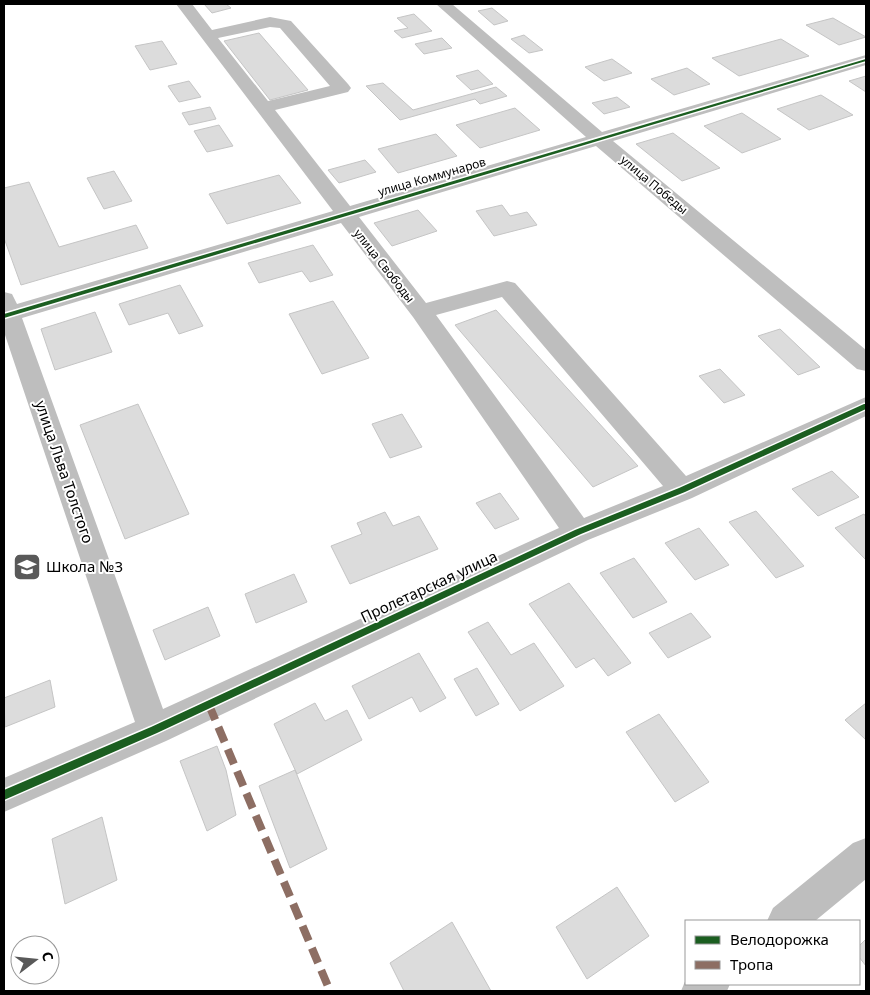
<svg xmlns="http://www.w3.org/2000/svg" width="870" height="995" font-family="'Noto Sans',sans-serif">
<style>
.building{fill:#dcdcdc;stroke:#c5c5c5}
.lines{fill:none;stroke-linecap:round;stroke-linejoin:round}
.minor{fill:#bebebe;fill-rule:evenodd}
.quiet{stroke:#8d6e63;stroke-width:8;stroke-dasharray:16 8;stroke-linecap:butt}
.cycleway-casing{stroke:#fff;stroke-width:3}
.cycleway{fill:#1b5e20;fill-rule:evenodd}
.labels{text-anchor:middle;stroke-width:4;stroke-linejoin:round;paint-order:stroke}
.far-street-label{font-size:12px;fill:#000;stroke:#fff}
.street-label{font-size:15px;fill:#000;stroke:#fff}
.poi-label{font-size:15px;fill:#000;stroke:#fff;text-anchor:start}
</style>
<rect width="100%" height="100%" fill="#fff"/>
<path class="building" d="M204 4H226L231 8 212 13Z
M492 8 508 21 494 25 478 11Z
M414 14 432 31 402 38 394 31 408 28 397 18Z
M833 18 866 37 839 45 806 25Z
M259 33 308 90 270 100 224 41Z
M524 35 543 50 529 53 511 39Z
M442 38 452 48 424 54 415 44Z
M781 39 809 56 739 76 712 58Z
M162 41 177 64 150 70 135 46Z
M612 59 632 73 604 81 585 67Z
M687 68 710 84 674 95 651 79Z
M478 70 493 84 471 90 456 76Z
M866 76V92L849 81Z
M189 81 201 97 179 102 168 86Z
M383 83 413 110 496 87 507 96 480 104 475 99 400 120 366 86Z
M821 95 853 115 809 130 777 109Z
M617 97 630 107 604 114 592 103Z
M210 107 216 119 189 125 182 113Z
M515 108 540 130 480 148 456 125Z
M742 113 781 139 742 153 704 126Z
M219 125 233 146 207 152 194 131Z
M673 133 720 168 682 181 636 144Z
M436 134 457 156 398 173 378 149Z
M365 160 376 172 339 183 328 170Z
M114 171 132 201 104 209 87 178Z
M279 175 301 203 227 224 209 194Z
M29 182 59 247 136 225 148 248 21 285 4 238V188Z
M502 205 510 216 527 212 537 225 494 236 476 211Z
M418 210 437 231 392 246 374 223Z
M313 245 333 275 310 282 302 271 259 283 248 263Z
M180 285 203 326 179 334 168 313 129 325 119 304Z
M333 301 369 358 322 374 289 314Z
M496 310 638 466 593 487 455 325Z
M95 312 112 352 55 370 41 329Z
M780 329 820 367 798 375 758 336Z
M720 369 745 395 724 403 699 376Z
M138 404 189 514 125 539 80 425Z
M402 414 422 447 390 458 372 424Z
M832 471 859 497 818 516 792 489Z
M500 493 519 519 495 529 476 503Z
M756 511 804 566 776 578 729 522Z
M385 512 393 526 419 516 438 549 350 584 331 546 362 534 357 523Z
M864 514 866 517V560L835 528Z
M699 528 729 565 695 580 665 543Z
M634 558 667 602 633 618 600 573Z
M294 574 307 602 256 623 245 594Z
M569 583 631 663 608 676 594 658 576 668 529 604Z
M208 607 220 636 165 660 153 630Z
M691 613 711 637 668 658 649 633Z
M488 622 511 655 534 643 564 686 520 711 468 632Z
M419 653 446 698 420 712 412 697 369 719 352 686Z
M477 668 499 704 476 716 454 679Z
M50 680 55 707 5 727 4 698Z
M315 703 325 721 347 710 362 740 297 774 274 724Z
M866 703V740L845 720Z
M659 714 709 782 675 802 626 732Z
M217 746 226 770 236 815 207 831 180 761Z
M295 770 327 849 290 868 259 786Z
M102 817 117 880 65 904 52 839Z
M617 887 649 936 587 979 556 927Z
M452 922 491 991H404L390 963Z
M866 939V966L859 957V946Z"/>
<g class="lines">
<path class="minor" d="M176 4H192L212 30 270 17 291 21 348 84 351 88 348 92 275 110 350 206 586 137 436 4H452L602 132 866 55V65L613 141 866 350V371L857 369 596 146 359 217 426 303 507 281 515 283 686 476 866 397V416L692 498 588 540 166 741 4 812V778L135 722 4 332V292L12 294 17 304 333 211ZM270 27 280 28 330 86 268 101 218 38ZM341 223 413 317 559 528 163 709 22 318ZM502 297 663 486 584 518 436 315Z
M866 838V879L815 921H767L773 908 853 843Z
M686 979V984H730L727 991H681Z"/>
<path class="quiet" d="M209 705 330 991"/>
<g class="cycleway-casing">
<path id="cycleway" d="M866 59V61L4 318V314Z
M864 404H866V409L685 492 581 534 157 733 4 800V790L151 727 575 530 679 488Z"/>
</g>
<use href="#cycleway" class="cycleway"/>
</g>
<defs>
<g id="school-square" transform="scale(1.4375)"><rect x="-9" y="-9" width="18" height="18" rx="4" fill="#595959" stroke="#fff"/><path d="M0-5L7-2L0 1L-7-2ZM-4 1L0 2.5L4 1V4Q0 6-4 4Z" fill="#fff"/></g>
</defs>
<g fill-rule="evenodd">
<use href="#school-square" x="27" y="567"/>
</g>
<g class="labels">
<g class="far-street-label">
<text transform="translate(432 177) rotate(-16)" y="4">улица Коммунаров</text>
<text transform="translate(654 185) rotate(40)" y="4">улица Победы</text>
<text transform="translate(384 266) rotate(52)" y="4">улица Свободы</text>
</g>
<g class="street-label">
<text transform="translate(64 472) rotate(71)" y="5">улица Льва Толстого</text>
<text transform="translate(429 587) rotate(-25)" y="5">Пролетарская улица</text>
</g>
<g class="poi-label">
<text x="46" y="572">Школа №3</text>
</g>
</g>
<rect width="870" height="995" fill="none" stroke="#000000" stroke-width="10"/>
<rect x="685" y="920" width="175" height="65" fill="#ffffff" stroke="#999999"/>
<rect x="695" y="936" width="25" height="8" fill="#1b5e20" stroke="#999999"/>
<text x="730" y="945" font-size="15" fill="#000000">Велодорожка</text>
<rect x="695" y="961" width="25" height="8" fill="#8d6e63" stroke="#999999"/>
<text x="730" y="970" font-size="15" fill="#000000">Тропа</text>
<g transform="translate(35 960) rotate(74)"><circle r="24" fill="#ffffff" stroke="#999999"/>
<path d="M0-4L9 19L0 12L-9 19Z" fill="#595959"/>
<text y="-8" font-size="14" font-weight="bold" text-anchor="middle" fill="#000000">С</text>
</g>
</svg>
